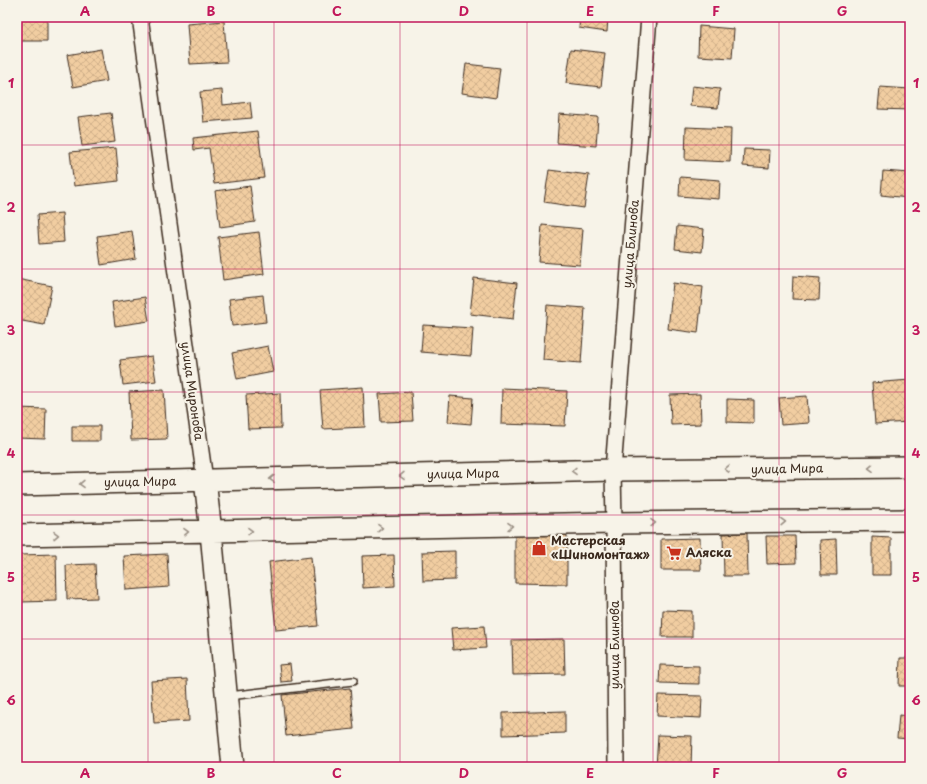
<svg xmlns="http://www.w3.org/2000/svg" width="927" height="784" font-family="'Playpen Sans',sans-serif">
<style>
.building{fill:url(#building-cross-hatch);stroke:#3b2a1e}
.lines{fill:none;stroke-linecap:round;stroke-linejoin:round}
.lane-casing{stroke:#3b2a1e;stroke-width:10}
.street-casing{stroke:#3b2a1e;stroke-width:18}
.secondary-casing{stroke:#3b2a1e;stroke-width:24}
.lane{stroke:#f7f3e8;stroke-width:7}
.street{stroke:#f7f3e8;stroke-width:15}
.secondary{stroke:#f7f3e8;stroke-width:21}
.oneway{stroke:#998e83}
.grid{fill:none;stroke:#c2185b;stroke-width:1;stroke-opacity:0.55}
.labels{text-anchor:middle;stroke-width:4;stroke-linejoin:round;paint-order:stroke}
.street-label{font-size:12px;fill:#3b2a1e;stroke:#f7f3e8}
.poi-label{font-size:12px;font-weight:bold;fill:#3b2a1e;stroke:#f7f3e8;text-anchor:start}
.neatline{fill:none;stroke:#c2185b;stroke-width:1.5}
.grid-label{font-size:13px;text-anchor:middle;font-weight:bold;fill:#c2185b}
</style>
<defs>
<pattern id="building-cross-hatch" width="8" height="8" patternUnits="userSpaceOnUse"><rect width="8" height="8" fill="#f1cda1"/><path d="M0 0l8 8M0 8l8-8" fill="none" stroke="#d0b08a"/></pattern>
</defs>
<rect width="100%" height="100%" fill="#f7f3e8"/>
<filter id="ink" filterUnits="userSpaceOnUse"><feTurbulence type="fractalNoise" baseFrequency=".025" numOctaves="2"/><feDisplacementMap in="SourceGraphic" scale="8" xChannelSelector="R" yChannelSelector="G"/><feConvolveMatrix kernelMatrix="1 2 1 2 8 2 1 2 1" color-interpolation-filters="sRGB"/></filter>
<g filter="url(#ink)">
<path class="building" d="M17 17H47V41H17Z
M66 17H88L66 20Z
M460 17H497V20Z
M580 17H608L607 32 579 28Z
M224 21 227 62 190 64 187 24Z
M699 26 734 29 732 58 698 56Z
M101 49 107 81 73 87 67 55Z
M571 49 605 53 601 87 566 83Z
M466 64 500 68 496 98 462 93Z
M692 86 720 89 718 108 690 106Z
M880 87 910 89V110L878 109Z
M222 90 223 105 250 102 252 118 203 122 200 92Z
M111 113 115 142 82 146 78 117Z
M559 114 598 117 596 146 557 143Z
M686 127 731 129 730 162 685 160Z
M258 131 264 178 214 184 209 148 194 150 193 138Z
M116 148 119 181 74 186 70 152Z
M744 149 770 150 769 168 743 166Z
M549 170 589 175 584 208 544 202Z
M883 171 910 173 908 198 881 195Z
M680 177 720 180 719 199 679 196Z
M250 186 255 222 220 227 215 191Z
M62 213 64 242 39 244 37 215Z
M542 225 583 229 580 265 539 262Z
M677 226 704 229 702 252 675 249Z
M132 231 136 259 101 265 97 236Z
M259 232 264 274 223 280 218 237Z
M793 276 820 278 819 300 792 299Z
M474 278 517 283 513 319 470 314Z
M17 279 52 286 44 325 17 320Z
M673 283 703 287 698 333 668 329Z
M263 295 266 322 232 326 229 299Z
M145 297 149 321 115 326 112 302Z
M547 305 585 308 581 363 543 360Z
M423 325 473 328 471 356 421 352Z
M268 346 273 372 237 379 232 353Z
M152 356 156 381 123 385 120 360Z
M910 380V422L875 424 872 383Z
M363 387 365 427 323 429 320 390Z
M502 388 567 391 565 426 501 424Z
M164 390 167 439 131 440 129 392Z
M411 392 413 421 381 422 379 394Z
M280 393 281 428 248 429 246 395Z
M700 394 701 424 671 425 670 395Z
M450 396 473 398 471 424 448 422Z
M807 396 809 423 781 425 779 398Z
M727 399 754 400V423L727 422Z
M17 408 46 409 45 439 17 438Z
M72 426H100V441H72Z
M747 533 748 576H724L723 534Z
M515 534 567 535V584L515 583Z
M766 536H795L796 563 767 564Z
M872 537 891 538V575H872Z
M700 538 701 570H661V539Z
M836 539 837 575H821L820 540Z
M455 551V580L423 581 422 552Z
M56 554 57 601 21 602 20 555Z
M167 554 169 587 126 590 124 556Z
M394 555 395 586 363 588 362 556Z
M311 557 318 626 276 630 269 562Z
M95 564 97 598 67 599 66 565Z
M663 610 692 611V637H662Z
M484 626 486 648 453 650 451 628Z
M564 639 565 674 513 675 512 640Z
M900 658H910V686H899Z
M290 664 292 681 281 682 279 665Z
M660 665 699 666V684L659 683Z
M187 679 189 721 154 723 151 681Z
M350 688 354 729 286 736 282 695Z
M658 695 702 696 701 718 657 716Z
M565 711V733L503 735V713Z
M899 715 910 716V739L897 738Z
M658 735 692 736 691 767H656Z"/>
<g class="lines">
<g class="lane-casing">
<path id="lane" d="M229 696 353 681"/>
</g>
<g class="street-casing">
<path id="street" d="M140 17 205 480
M616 767 614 523 613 470 649 17"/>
</g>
<g class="secondary-casing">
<path id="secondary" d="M205 480 211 532 233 767
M17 485 613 470 910 467
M17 535 614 523 910 520"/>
</g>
<use href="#lane" class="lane"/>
<use href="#street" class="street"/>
<use href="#secondary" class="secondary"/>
</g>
<defs><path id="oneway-chevron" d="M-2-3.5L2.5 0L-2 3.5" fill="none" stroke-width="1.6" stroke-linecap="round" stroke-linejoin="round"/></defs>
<g class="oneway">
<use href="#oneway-chevron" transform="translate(871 468) rotate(179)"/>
<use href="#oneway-chevron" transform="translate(727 469) rotate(179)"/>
<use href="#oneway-chevron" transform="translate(574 471) rotate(179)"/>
<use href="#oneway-chevron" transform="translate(402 476) rotate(179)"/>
<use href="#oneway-chevron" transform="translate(272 479) rotate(179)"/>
<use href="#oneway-chevron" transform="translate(82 484) rotate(179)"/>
<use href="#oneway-chevron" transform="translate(783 522) rotate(-1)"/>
<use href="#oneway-chevron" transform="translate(653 523) rotate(-1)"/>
<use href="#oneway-chevron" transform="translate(510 526) rotate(-1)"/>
<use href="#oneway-chevron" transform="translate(380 528) rotate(-1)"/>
<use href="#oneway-chevron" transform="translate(250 531) rotate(-1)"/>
<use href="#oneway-chevron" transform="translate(186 532) rotate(-1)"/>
<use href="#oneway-chevron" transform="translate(56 535) rotate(-1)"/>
</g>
</g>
<path class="grid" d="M148 17V767M274 17V767M400 17V767M527 17V767M653 17V767M779 17V767M17 145H910M17 269H910M17 392H910M17 515H910M17 639H910"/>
<defs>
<g id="shop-bare" transform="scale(1.2)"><path d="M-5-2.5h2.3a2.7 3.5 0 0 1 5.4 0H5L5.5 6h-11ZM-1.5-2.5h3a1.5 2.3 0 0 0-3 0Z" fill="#c8321e" stroke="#f7f3e8" stroke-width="2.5" paint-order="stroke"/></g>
<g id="supermarket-bare" transform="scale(1.2)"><path d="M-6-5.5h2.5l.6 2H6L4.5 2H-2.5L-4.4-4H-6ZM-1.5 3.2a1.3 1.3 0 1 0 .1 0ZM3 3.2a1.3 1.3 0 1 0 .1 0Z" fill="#c8321e" stroke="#f7f3e8" stroke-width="2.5" paint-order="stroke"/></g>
</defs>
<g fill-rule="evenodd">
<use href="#shop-bare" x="539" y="548"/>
<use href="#supermarket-bare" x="674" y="553"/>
</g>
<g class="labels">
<g class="street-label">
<text transform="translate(631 244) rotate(-85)" y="4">улица Блинова</text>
<text transform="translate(192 391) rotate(82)" y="4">улица Миронова</text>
<text transform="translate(787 469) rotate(-1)" y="4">улица Мира</text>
<text transform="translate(463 474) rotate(-1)" y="4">улица Мира</text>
<text transform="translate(140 482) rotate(-1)" y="4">улица Мира</text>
<text transform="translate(615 645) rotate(-90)" y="4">улица Блинова</text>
</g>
<g class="poi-label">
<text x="551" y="545">Мастерская<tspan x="551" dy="14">«Шиномонтаж»</tspan></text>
<text x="686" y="557">Аляска</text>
</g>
</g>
<rect width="927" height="784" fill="none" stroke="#f7f3e8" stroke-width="44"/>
<rect x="22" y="22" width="883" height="740" class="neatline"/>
<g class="grid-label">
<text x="85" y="16">A</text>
<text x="211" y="16">B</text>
<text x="337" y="16">C</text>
<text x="464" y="16">D</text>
<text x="590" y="16">E</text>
<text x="716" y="16">F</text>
<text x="842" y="16">G</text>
<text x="11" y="88">1</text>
<text x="916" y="88">1</text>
<text x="11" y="212">2</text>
<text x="916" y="212">2</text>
<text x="11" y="335">3</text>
<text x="916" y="335">3</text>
<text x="11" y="458">4</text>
<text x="916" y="458">4</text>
<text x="11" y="582">5</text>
<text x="916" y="582">5</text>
<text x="11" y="705">6</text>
<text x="916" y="705">6</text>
<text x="85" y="778">A</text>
<text x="211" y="778">B</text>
<text x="337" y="778">C</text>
<text x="464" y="778">D</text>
<text x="590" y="778">E</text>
<text x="716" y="778">F</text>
<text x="842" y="778">G</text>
</g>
</svg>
